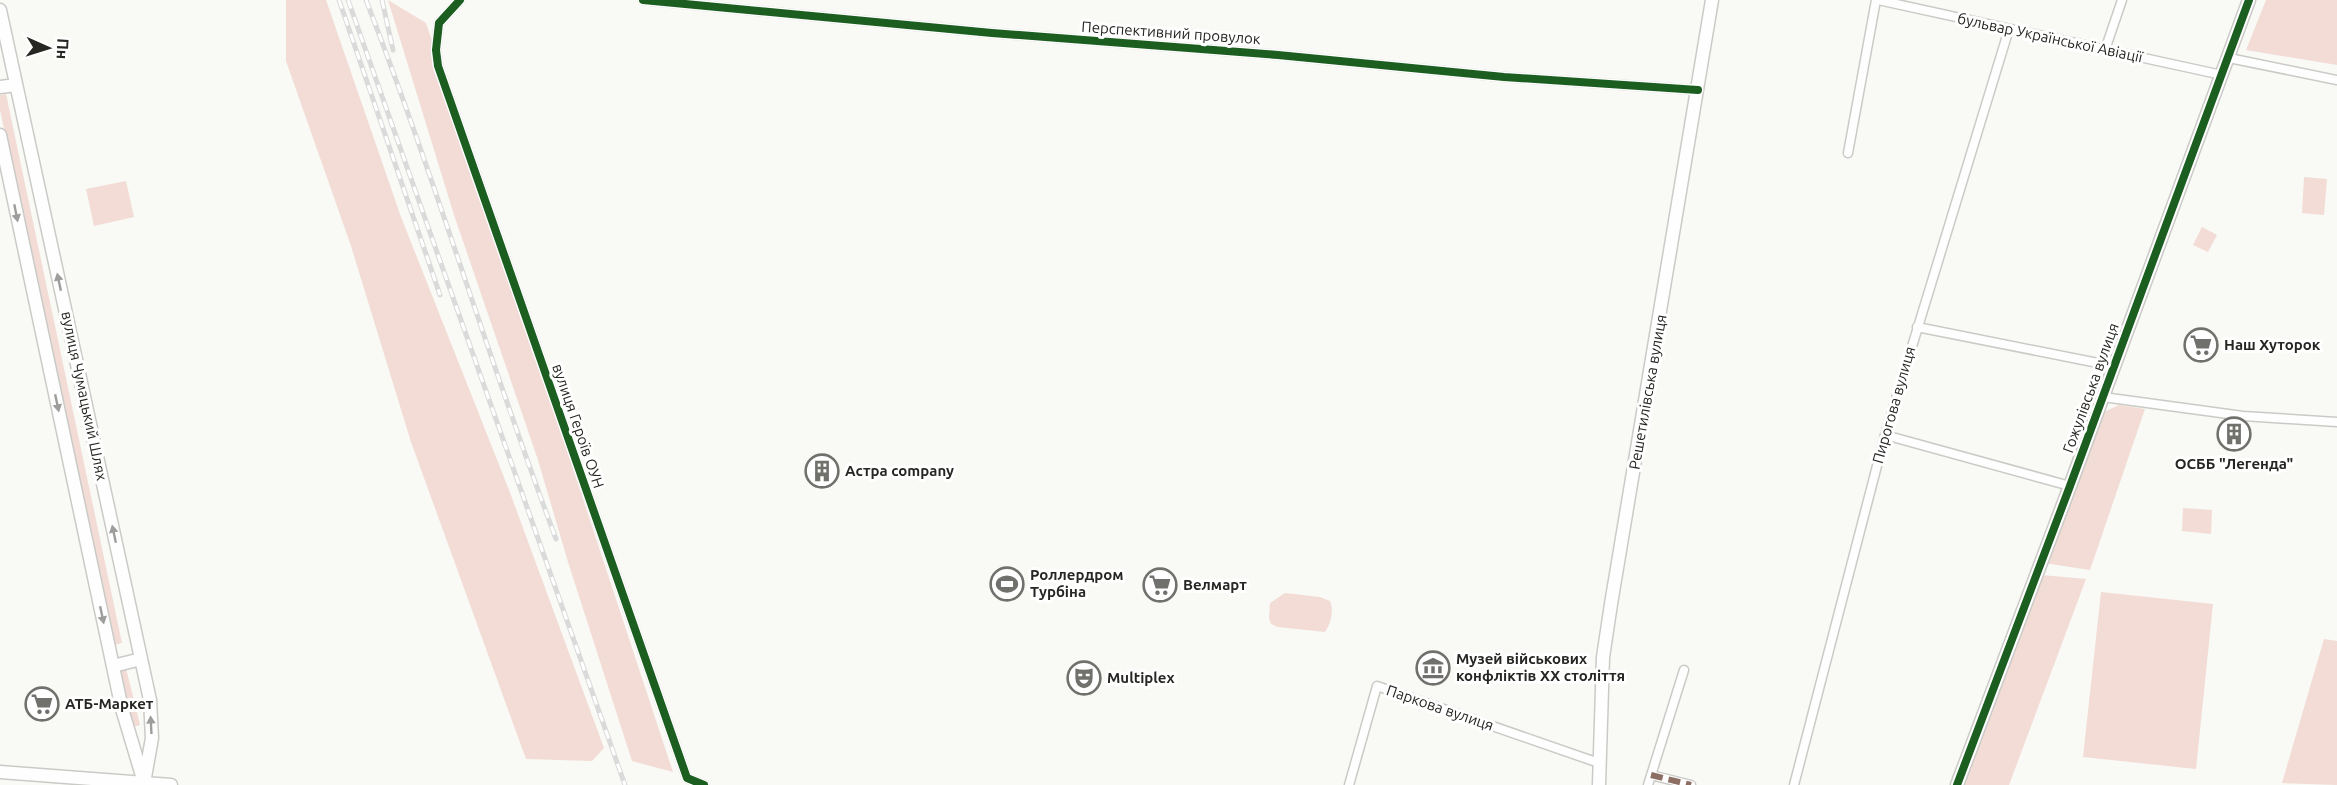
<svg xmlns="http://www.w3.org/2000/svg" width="2337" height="785" font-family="Ubuntu,sans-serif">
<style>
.green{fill:#f2dcd5}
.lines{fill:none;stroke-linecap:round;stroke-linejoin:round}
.street-casing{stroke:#cacac7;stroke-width:11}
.secondary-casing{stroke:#cacac7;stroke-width:15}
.primary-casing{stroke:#cacac7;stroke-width:15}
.street{stroke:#fefefe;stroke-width:8}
.secondary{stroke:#fefefe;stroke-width:12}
.primary{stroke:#fefefe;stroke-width:12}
.rail-casing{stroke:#dadada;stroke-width:5}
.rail{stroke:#fff;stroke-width:3;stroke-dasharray:9;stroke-linecap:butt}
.quiet{stroke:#8d6e63;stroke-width:6;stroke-dasharray:12 6;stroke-linecap:butt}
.cycleway-casing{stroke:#fff;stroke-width:11}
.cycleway{stroke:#1b5e20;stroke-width:8}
.oneway{fill:#9d9d9b}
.labels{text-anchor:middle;stroke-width:6;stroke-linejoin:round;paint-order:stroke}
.street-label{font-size:15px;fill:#262623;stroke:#fff}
.poi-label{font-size:15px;font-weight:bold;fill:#262623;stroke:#fff;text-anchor:start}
</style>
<rect width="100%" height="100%" fill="#f9f9f5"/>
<path class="green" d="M286 0H326L401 217 509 490 604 748 592 761 526 759 411 442 351 246 286 61Z
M388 0 426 23 673 772 632 761 568 562 538 460 454 215Z
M2266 0H2337V65L2246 50Z
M6 94 122 643 114 645 0 110V95Z
M2304 177 2327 179 2324 215 2302 213Z
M126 181 134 217 94 226 86 189Z
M2202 227 2217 235 2208 252 2193 245Z
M2119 405 2145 409 2090 570 2044 563 2102 413Z
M2183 508 2212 510 2211 534 2182 531Z
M2041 575 2086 579 2009 785H1962Z
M2101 592 2213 604 2196 769 2083 757Z
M1285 593 1320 597 1330 601C1334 610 1331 624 1325 632L1278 627 1271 624 1269 618 1270 603Z
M2324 639 2337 641V785L2282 783Z
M126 668 140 725 133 727 119 669Z"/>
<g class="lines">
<g class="street-casing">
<path id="street" d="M460 0 439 23 436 50 438 66 687 778 704 785
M643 0 992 33 1278 55 1504 77 1698 90
M1878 0 2222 75
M2105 50 2122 0
M2229 58 2337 80
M1848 153 1876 0
M1917 327 2113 366
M2103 397 2243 416 2337 422
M1885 435 2070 486
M1651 775 1691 785
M1349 785 1377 686 1599 763
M1648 785 1684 670
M1794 785 1885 435 2009 29"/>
</g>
<g class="secondary-casing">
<path id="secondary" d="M1599 785 1603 657 1611 604 1712 0
M1957 785 2070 486 2249 0"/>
</g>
<g class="primary-casing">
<path id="primary" d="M0 10 150 700 152 738 144 783
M0 87 16 85
M0 135 122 709 143 779
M113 666 141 659
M0 772 171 785"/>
</g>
<use href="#street" class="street"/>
<use href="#secondary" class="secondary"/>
<use href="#primary" class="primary"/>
<g class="rail-casing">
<path id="rail" d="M339 0 440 295
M348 0 625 785
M366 0C435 178 489 361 556 539
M382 0 393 50"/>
</g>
<use href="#rail" class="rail"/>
<path class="quiet" d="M1651 775 1691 785"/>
<g class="cycleway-casing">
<path id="cycleway" d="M460 0 439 23 436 50 438 66 687 778 704 785
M643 0 992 33 1278 55 1504 77 1698 90
M1957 785 2070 486 2249 0"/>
</g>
<use href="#cycleway" class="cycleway"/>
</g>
<defs><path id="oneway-solid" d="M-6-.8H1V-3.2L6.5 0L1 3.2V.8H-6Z" transform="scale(1.5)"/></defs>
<g class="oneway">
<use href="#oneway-solid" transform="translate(16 213) rotate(79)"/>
<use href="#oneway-solid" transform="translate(59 282) rotate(-102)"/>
<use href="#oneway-solid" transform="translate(57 403) rotate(78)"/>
<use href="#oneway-solid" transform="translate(114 534) rotate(-102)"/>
<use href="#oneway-solid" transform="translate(102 615) rotate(78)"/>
<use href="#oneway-solid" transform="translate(151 725) rotate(-93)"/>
</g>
<defs>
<g id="supermarket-ring" transform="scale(1.725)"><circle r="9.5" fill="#fff" stroke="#70706c" stroke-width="1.5"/><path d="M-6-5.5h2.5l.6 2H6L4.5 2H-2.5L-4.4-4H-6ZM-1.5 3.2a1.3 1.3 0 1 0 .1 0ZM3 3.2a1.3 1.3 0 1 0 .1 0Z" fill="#70706c"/></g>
<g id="building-ring" transform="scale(1.725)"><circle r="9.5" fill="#fff" stroke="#70706c" stroke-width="1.5"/><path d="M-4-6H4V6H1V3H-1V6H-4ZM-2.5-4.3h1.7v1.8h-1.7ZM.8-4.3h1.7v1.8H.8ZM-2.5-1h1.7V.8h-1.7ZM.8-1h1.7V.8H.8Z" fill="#70706c"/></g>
<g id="stadium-ring" transform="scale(1.725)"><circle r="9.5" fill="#fff" stroke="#70706c" stroke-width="1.5"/><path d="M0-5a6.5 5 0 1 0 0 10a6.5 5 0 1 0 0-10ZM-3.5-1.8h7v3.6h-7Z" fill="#70706c"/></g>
<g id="museum-ring" transform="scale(1.725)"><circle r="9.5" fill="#fff" stroke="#70706c" stroke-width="1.5"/><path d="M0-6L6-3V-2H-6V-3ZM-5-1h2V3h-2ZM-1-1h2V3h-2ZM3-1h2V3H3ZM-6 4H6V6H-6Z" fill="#70706c"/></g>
<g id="theatre-ring" transform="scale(1.725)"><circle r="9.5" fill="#fff" stroke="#70706c" stroke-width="1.5"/><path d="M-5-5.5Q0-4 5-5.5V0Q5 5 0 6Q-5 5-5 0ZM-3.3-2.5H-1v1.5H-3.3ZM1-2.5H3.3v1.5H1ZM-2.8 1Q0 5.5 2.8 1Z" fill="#70706c"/></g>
</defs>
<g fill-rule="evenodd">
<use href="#supermarket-ring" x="2201" y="345"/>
<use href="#building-ring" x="2234" y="434"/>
<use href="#building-ring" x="822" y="471"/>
<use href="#stadium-ring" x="1007" y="584"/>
<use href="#supermarket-ring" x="1160" y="585"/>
<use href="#museum-ring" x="1433" y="668"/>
<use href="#theatre-ring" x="1084" y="678"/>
<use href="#supermarket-ring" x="42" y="704"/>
</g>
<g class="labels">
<g class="street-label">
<text transform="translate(1171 33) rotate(4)" y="5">Перспективний провулок</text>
<text transform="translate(2050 38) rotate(12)" y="5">бульвар Української Авіації</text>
<text transform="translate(2091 388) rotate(-70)" y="5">Гожулівська вулиця</text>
<text transform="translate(1648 392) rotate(-80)" y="5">Решетилівська вулиця</text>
<text transform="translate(84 396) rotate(78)" y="5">вулиця Чумацький Шлях</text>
<text transform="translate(1894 405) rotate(-74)" y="5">Пирогова вулиця</text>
<text transform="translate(578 426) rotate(71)" y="5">вулиця Героїв ОУН</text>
<text transform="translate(1440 708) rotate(19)" y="5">Паркова вулиця</text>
</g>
<g class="poi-label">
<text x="2224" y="350">Наш Хуторок</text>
<text x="2234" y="469" text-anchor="middle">ОСББ "Легенда"</text>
<text x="845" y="476">Астра company</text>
<text x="1030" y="580">Роллердром<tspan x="1030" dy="17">Турбіна</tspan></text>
<text x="1183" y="590">Велмарт</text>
<text x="1456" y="664">Музей військових<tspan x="1456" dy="17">конфліктів ХХ століття</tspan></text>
<text x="1107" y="683">Multiplex</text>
<text x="65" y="709">АТБ-Маркет</text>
</g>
</g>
<g transform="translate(48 48) rotate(93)" stroke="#ffffff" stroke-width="4.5" paint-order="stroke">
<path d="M0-4.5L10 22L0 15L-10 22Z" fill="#262623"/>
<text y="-9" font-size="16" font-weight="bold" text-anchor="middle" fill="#262623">Пн</text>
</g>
</svg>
